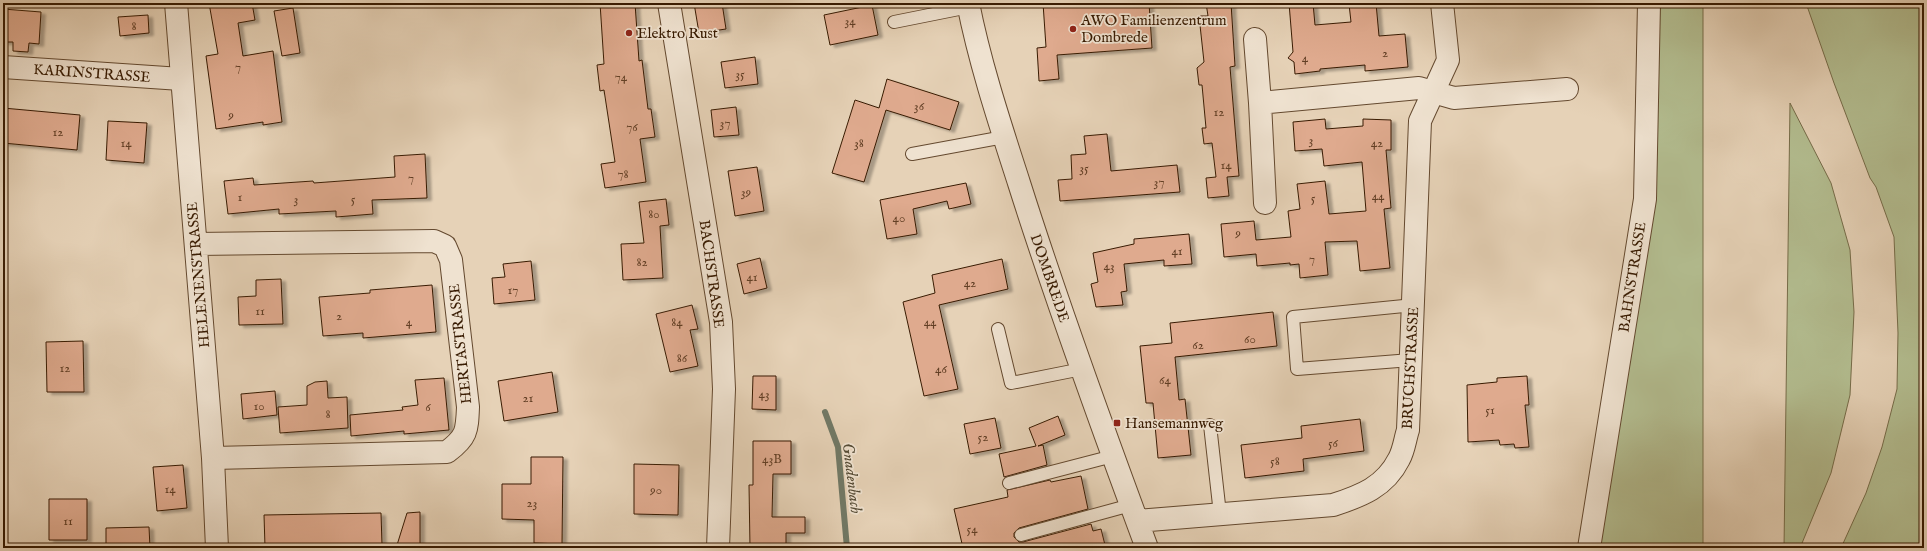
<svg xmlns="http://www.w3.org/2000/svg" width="1927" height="551" font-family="'IM FELL English',serif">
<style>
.green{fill:#b3bd90;stroke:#766c49}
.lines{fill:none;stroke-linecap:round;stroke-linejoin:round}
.stream{stroke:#717966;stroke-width:6}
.building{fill:#dfaa8e;stroke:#381b02;filter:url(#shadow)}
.service-casing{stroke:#64492f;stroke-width:14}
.minor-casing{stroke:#64492f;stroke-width:24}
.service{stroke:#efe2d0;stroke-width:12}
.minor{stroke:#efe2d0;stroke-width:22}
.poi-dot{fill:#8f2418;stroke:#efe2d0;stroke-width:1.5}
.labels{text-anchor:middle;stroke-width:3.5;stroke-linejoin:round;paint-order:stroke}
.number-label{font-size:13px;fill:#623f25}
.poi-label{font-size:15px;fill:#381b02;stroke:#efe2d0;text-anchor:start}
.street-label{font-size:15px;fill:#381b02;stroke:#efe2d0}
.water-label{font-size:16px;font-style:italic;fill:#544a34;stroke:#efe2d0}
</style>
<defs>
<filter id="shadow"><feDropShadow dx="4.5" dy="2.5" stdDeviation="1" flood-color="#0004"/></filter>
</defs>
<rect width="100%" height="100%" fill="#e6d2b7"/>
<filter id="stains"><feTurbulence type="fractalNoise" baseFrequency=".005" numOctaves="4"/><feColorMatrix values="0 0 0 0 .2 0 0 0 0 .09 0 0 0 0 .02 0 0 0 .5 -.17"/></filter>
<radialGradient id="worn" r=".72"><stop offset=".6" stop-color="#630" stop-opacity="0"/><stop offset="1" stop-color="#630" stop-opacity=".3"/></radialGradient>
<path class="green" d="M1650 3H1703V548H1591L1645 199Z
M1806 3H1924V548H1841L1866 493 1882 447 1897 389 1898 333 1894 237 1876 187 1870 178 1834 83Z
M1790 103 1831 183 1850 250 1854 312 1850 395 1831 473 1800 548H1784Z"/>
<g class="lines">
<path class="stream" d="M825 412 838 447 847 548"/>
</g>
<path class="building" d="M209 3H252L255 20 238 23 243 56 273 51 282 122 263 125V122L216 129 206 56 218 54Z
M600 3H635L639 61 642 60 648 109H651L655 137 640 139 646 182 605 188 601 164 615 162 604 90 600 91 597 65 604 64Z
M694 3H722L726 29 699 33Z
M1043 3H1149L1152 48 1057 55 1059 79 1039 81 1037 48 1046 47Z
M1206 3H1231L1235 66 1230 67 1239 176 1227 177 1229 196 1208 198 1206 178 1216 177 1212 143 1204 144 1202 128H1206L1202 85H1199L1197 68 1204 62 1199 16H1208Z
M1289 3H1313L1315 25 1351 22 1349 4 1376 3 1379 36 1405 34 1408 67 1365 71V65L1320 69V71L1295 74 1294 62 1288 58 1293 52Z
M872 5 878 35 830 45 824 15Z
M293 8 300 53 282 56 274 11Z
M3 9 41 12 39 44 29 43 28 52 13 51V42H3Z
M148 15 149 33 120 36 118 17Z
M755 57 758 84 725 88 721 62Z
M887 79 959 102 950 130 886 110 864 182 832 173 855 100 879 108Z
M736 107 739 135 714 137 711 110Z
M3 108 80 115 77 150 3 143Z
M1325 119 1326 129 1363 126V119L1391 120V150H1386L1391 208 1384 209 1390 268 1360 271 1357 241 1325 242 1328 275 1300 278 1299 264 1290 265V263L1257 266 1256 254 1224 257 1221 224 1254 221 1256 240 1291 237 1288 211 1300 209 1297 184 1325 181 1329 214 1366 211 1362 162 1324 166 1322 149 1295 151 1293 122Z
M108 121 147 123 144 163 106 160Z
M1107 134 1111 171 1177 165 1180 192 1060 201 1058 180 1072 179 1071 155 1086 154 1084 136Z
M425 154 427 198 372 200 373 214 336 217V211L279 214V209L228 214 224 181 253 178 254 185 313 181 314 183 395 177 394 156Z
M757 167 764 211 735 216 728 171Z
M966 183 971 204 949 209 947 201 913 209 917 234 887 239 880 200Z
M666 199 669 225 660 226 663 278 623 280 621 244 644 243 639 202Z
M1189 234 1192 264 1164 266V260L1124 264 1127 291 1121 292 1123 305 1096 307 1091 284 1098 282 1093 253 1134 244V239Z
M760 258 767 288 744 294 737 264Z
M1002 259 1008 289 939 305 958 389 924 396 903 302 935 293 932 275Z
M531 261 535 300 494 304 492 278 505 277 503 264Z
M281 279 283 324 239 325 238 297 256 296V280Z
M432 285 436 332 363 338V333L323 336 319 297 370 293V290Z
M692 305 698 329 690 330 698 366 670 372 656 314Z
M1273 312 1277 346 1175 357 1179 400 1185 399 1191 455 1158 458 1153 403H1146L1140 346 1172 343 1170 323Z
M83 341 84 392H47L46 342Z
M552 372 558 412 504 421 498 381Z
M753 376H776V410L752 409Z
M1527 376 1529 405H1525L1529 447 1515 448 1514 444 1500 445 1499 440 1468 442 1467 385 1497 382V378Z
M444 378 449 430 404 434V431L351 436 350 415 403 410 402 407 418 405 415 380Z
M327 381 328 398 347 397 348 428 280 433 278 407 307 405V386L315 382Z
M275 391 277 415 243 419 241 394Z
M1058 416 1065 435 1038 446 1043 445 1047 465 1004 477 999 454 1036 446 1029 428Z
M995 418 1001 448 970 454 964 424Z
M1360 419 1364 451 1303 459 1304 471 1245 478 1241 445 1302 438 1301 426Z
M753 441H791V474H773L772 517H805V533H786V548H750L749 485H753Z
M531 457H563L562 544 534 543V520L502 519V484H531Z
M634 464 679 465 678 515 634 514Z
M183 465 187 508 157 511 153 467Z
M1081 476 1088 509 1019 528 1014 533V537L1019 542H1023L1091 524 1093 531 1101 529 1105 545 1092 548H963L954 509 1008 497 1007 490 1050 480 1051 482Z
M49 499H87V540H49Z
M420 512V545H397L407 513Z
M381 513 382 545 265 547 264 515Z
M149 527 150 548H106V528Z"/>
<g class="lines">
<g class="service-casing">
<path id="service" d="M894 22 969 7
M912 154 1004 137
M998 329 1011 383 1082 369
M1411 360 1297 369 1293 317 1414 305
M1210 425 1220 514
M1009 483 1113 456
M1021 535 1131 505"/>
</g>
<g class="minor-casing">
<path id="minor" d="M176 3 213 458 217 548
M669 3 721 322 724 389 718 548
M968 3C980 64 1000 124 1019 183 1058 306 1102 427 1147 548
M1255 39 1260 103 1265 203
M3 67 181 79
M1260 103 1419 88 1454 98 1567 89
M196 244 434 241 445 246 451 260 468 407C467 431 467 437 447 452L213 458
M1137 521 1333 505C1361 496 1385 487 1399 459 1404 450 1405 439 1408 430L1420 121 1448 60 1442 3
M1589 548 1645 199 1649 3"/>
</g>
<use href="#service" class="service"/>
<use href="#minor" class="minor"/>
</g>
<g class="poi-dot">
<circle cx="1073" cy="29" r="4"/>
<circle cx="629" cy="33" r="4"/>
<rect x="1113" y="419" width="8" height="8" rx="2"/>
</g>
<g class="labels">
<g class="number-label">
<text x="850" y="25">34</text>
<text x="134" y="30">8</text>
<text x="1385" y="57">2</text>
<text x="1305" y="62">4</text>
<text x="238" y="71">7</text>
<text x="740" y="78">35</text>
<text x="621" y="81">74</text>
<text x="919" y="110">36</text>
<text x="1219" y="116">12</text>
<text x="231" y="119">9</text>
<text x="725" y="127">37</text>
<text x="632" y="131">76</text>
<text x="58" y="136">12</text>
<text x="1311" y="144">3</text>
<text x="126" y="147">14</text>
<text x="859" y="147">38</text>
<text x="1377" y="147">42</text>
<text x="1226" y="169">14</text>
<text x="1084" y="172">35</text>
<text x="623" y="178">78</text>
<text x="411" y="182">7</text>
<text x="1159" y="186">37</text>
<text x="746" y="196">39</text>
<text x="1378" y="200">44</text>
<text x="240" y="201">1</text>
<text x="1313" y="202">5</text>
<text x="296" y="203">3</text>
<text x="353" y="203">5</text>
<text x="654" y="218">80</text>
<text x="899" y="222">40</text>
<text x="1238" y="237">9</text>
<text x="1177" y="255">41</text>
<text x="1312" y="263">7</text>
<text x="642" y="266">82</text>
<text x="1109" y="270">43</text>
<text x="752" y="281">41</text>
<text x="970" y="287">42</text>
<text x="513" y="294">17</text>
<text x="260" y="315">11</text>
<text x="339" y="320">2</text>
<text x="409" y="326">4</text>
<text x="677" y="326">84</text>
<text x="930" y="326">44</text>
<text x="1250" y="343">60</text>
<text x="1198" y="349">62</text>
<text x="682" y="362">86</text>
<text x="65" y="372">12</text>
<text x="941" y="373">46</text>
<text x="1165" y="384">64</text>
<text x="764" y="398">43</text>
<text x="528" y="402">21</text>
<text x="259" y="410">10</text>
<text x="428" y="411">6</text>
<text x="1490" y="414">51</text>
<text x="328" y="418">8</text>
<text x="983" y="441">52</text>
<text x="1333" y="447">56</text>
<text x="772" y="463">43B</text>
<text x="1275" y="465">58</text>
<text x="170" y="493">14</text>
<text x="656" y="494">90</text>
<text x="532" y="507">23</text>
<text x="68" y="525">11</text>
<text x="972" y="533">54</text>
</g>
<g class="poi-label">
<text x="1081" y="25">AWO Familienzentrum<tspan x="1081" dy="17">Dombrede</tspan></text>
<text x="637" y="38">Elektro Rust</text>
<text x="1125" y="428">Hansemannweg</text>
</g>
<g class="street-label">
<text transform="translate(92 73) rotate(4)" y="5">KARINSTRASSE</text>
<text transform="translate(712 274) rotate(82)" y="5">BACHSTRASSE</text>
<text transform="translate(198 275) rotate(-95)" y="5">HELENENSTRASSE</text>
<text transform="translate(1632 277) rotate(-81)" y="5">BAHNSTRASSE</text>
<text transform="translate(1050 278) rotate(71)" y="5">DOMBREDE</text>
<text transform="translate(460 344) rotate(-96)" y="5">HERTASTRASSE</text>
<text transform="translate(1410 368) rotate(-87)" y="5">BRUCHSTRASSE</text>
</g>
<g class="water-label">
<text transform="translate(853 478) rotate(83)" y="6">Gnadenbach</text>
</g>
</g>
<rect width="1927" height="551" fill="none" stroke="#e6d2b7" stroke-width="16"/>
<rect x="4" y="4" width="1919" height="543" fill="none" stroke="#381b02" stroke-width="2"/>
<rect x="8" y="8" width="1911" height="535" fill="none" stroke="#381b02"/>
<rect width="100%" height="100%" filter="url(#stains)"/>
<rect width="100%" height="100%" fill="url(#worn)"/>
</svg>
